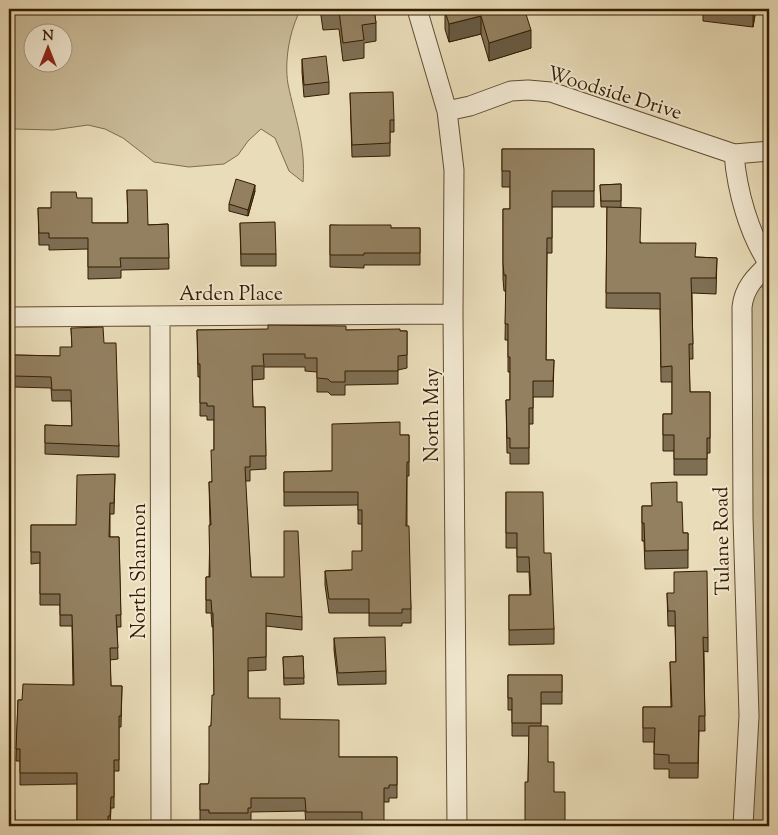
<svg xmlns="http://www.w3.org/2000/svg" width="778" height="835" font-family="'Sorts Mill Goudy',serif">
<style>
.green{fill:#cabb99;stroke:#806c4d;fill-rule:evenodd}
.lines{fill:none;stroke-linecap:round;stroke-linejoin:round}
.street-casing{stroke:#624c2f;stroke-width:21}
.street{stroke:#f1e8d1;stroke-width:19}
.wall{fill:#7e6e53;stroke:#351c01}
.shaded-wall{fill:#675a43;stroke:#351c01}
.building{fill:#938060;stroke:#351c01}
.labels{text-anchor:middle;stroke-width:4;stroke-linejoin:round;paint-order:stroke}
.street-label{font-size:20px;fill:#351c01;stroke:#f1e8d1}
</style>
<rect width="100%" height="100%" fill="#e9dcb8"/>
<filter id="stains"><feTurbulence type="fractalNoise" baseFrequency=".004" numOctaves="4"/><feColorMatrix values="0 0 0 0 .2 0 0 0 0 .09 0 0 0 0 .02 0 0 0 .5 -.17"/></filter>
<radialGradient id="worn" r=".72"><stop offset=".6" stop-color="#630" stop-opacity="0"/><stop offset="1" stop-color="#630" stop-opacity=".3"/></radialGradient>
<path class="green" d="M9 9H301C290 29 284 60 288 84 295 118 306 145 303 182L289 171 275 138 261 129 248 141 238 155 224 164 189 167 154 162 123 138 105 129 88 125 53 130 14 129 9 132ZM32 32H62V62H32Z
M761 287H769V826H749L751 296Z"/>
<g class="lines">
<g class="street-casing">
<path id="street" d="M417 9 447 111 454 170 453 314 457 826
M447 111 470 106 511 91 528 90 551 92 734 154 769 151
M734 154C737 191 749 234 769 264
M160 316 161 826
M9 317 453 314
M743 826 749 716 743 518 742 307C744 288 755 277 769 264"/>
</g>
<use href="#street" class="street"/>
</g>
<path class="wall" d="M320 9H374L376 23V41L364 43V58L343 61 339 29 323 30Z
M687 9H756L753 27 703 21V14L687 13Z
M445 11 516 13 531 48 489 61 481 34 449 42 445 29Z
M302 59 329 82V94L304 97 302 72Z
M350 93 394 120V132H390V156L352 157Z
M502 149H594V207H552V253H547L546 360H554L553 397H533V424H529V464H510V453H507L506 400H510V372H508V340H505L506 291H504L503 279V209H510V187H502Z
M621 184V207L641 243 696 257 717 258 716 294 692 293 693 359H689L690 392H710V453H707V475H674V451H663V414H672V382H661L660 309 606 308 607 207H601L600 185Z
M127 190 148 225 168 224 169 269 121 270V278L88 279V249L49 250V245H39L38 208H51L77 198 92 223H128Z
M255 191 248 216 229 211V204Z
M240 223 276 254V266H241Z
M330 225 391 228H420V265H364V268L330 267Z
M9 232H14V273H9Z
M71 328 104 343 119 446V457L45 454V425L72 426 71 401H52L51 388 14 387V355L60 356 72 347Z
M197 330H346L407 331V368L398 370V384L345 385V395H331L328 392H317V372L305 371V367H264V379L252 380 253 407H265L266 469 250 470V481H245L251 577 302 617V630L266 626V670L248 671V698L339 757H397V798H389V802H384L362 825H306L305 811 251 812V822H248V826H209V824H200V784H208L209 782 211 726 214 695 213 627H212L211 613H206V577H209L210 525 209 482H212L214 450V420H207V416H200V377H198Z
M400 435H409V476H407V526L411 609V623H402V626H369V613H329L325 585V571L352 570 362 551V524H358V505L284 506V472L332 471Z
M115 474 114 514H110V537H119L121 627H117L118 659 110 660 111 686H122L121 727H119V771H114V808H111L110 826H77V784L20 785V761H16L18 700H22L73 685 72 626H60V605H40V563L31 564V525H76Z
M506 492 544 553 554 629V644L509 645V595H530L529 572H517V548H506Z
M677 502 683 533H688V568L645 569 644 541H642V506H651Z
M667 593 708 638V652L704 651 705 731H699L698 778H669V769H654V742H643V707H671L670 662H676L675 626H668Z
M334 638 386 671V684L338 685 334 650Z
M303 656 304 684 284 685 283 657Z
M508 675H562V704H541V726L554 792 565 826 528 782 529 736H512V710H508Z"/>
<path class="shaded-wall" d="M754 9H756L753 27V15Z
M481 16V34L449 42V24Z
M531 30V48L489 61V43Z
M255 185V191L248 216V210Z"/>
<path class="building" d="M323 9H374L376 23 362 25 364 40 343 43 339 11 323 12Z
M452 9H515L516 13 525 11 531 30 489 43 481 16 449 24 445 11Z
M706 9H754L753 15Z
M326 56 329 82 304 85 302 59Z
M393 92 394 120H390V143L352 145 350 93Z
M502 149H594V191H552V238H547L546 360H554L553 381H533V408H529V448H510V438H507L506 400H510V357H508V324H505L506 275H504L503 263V209H510V171H502Z
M236 179 255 185 248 210 229 204Z
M621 184V201H601L600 185Z
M127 190H147L148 225 168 224 169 258H120L121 267H88V238H49V233H39L38 208H51V192H76L77 198H92V223H128Z
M607 207 641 208 640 243H696L695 257 717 258 716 278H691L693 344H689L690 392H710V438H707V459H674V435H663V414H672V366L661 367 660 293H606Z
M275 222 276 254H241L240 223Z
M330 225H391V228H420V253H364V255H330Z
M9 232H14V261H9Z
M268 325 346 326V330L400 329V331H407V355L398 356V371H345V382H331L328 379 317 378V358H305V354H263L264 366H252L253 407H265L266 456H250V467H245L251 577H284V531H298L302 617 266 613V657L248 658V698H280V719L339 720V757H397V785H389V788H384V824H407V826H362V812H306L305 798H251V808H248V813H209V810H200V784H208L209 782V726H211L212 695H214L213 613H212L211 600H206V577H210L209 525H211L209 482H212L211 450H214V406H207V403H200V364H198L197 330 268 329Z
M103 327 104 343H116L119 446 45 443V425L72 426 71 390H52L51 377 14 376V355L60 356V347H72L71 328Z
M400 422V435H409V462H407L406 526H409L411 609H402V613H369V599H329L325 571 352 570V551H362V510H358V492H284V472L332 471V424Z
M115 474 114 503H110L109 537H119L121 615H116L118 648H110L111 686H122L121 716H119V760H114V797H111L110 816H108V826H77V773H20V749H16L18 700H22L23 684 74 685 72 615H60V594H40V552H31V525H76L77 475Z
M677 482V502H682L683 533H688V550L645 551 644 523H642V506H652L651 483Z
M506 492H543L544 553H551L554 629 509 630V595H531L529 557H517V533H506Z
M707 571 708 638 703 637 705 716H699L698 763H669V755L654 754 655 728H643V707H672L670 662H676L675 611H668L667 593H674V572Z
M385 637 386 671 338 673 334 638Z
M303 656 304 678H284L283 657Z
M508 675H562V692H541V723H512V698H508Z
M529 726H548V762H554V792H565V826H525V782H528Z
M9 810H15V826H9Z"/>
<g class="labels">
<g class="street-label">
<text transform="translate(615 92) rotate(17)" y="7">Woodside Drive</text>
<text x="231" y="300">Arden Place</text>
<text transform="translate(431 415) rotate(-90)" y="7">North May</text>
<text transform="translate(721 541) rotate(-91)" y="7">Tulane Road</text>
<text transform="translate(138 571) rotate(-90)" y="7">North Shannon</text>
</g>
</g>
<rect width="778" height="835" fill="none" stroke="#e9dcb8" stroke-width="30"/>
<rect x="10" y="10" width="758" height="815" fill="none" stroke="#351c01" stroke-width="2.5"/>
<rect x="15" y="15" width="748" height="805" fill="none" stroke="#351c01"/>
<g transform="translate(48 48)"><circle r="24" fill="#f1e8d1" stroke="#a6967e"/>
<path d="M0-4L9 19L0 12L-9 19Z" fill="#8f2418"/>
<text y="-8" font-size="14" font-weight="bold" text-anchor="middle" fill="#351c01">N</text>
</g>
<rect width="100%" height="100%" filter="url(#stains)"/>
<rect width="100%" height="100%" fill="url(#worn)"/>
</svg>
